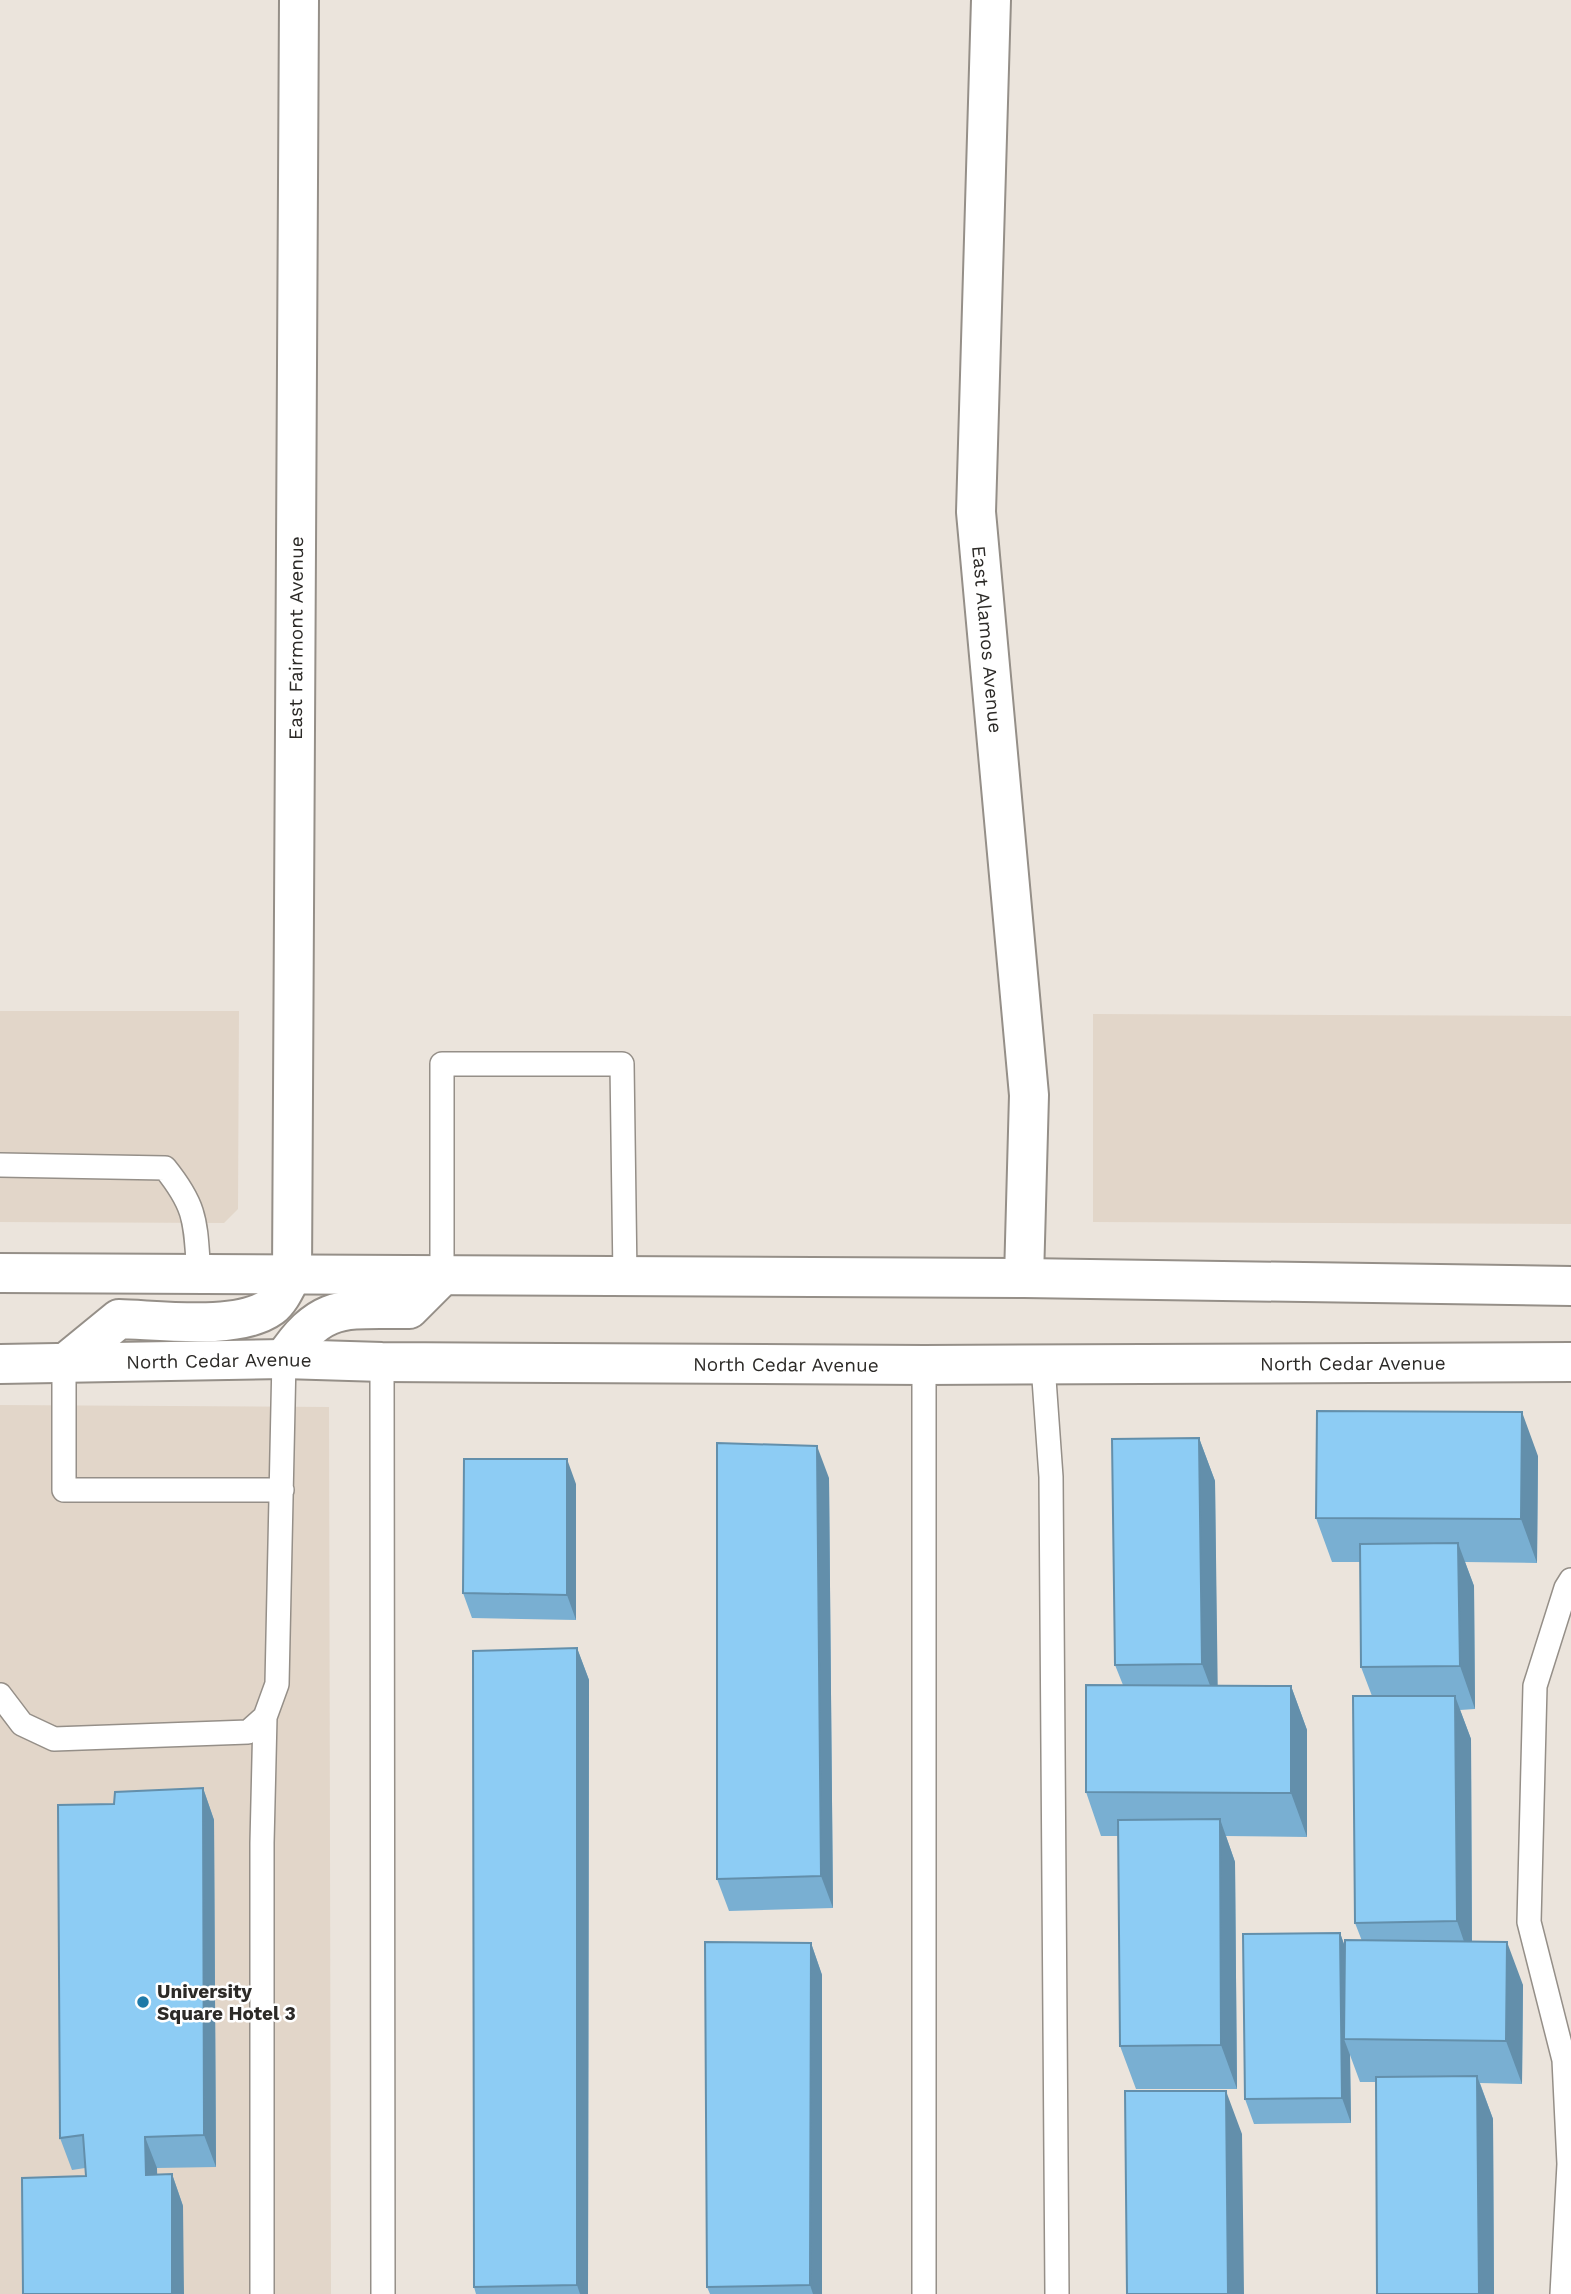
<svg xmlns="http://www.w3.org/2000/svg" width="1571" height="2294" font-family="'Work Sans',sans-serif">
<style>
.built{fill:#e2d6c9}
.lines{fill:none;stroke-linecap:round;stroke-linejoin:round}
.lane-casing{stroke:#958f88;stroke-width:26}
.street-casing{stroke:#958f88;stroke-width:42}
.secondary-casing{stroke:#958f88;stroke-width:42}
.lane{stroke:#fff;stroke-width:23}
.street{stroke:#fff;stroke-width:38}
.secondary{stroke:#fff;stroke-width:38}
.wall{fill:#79afd2}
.shaded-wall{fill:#638fab}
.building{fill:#8dccf4;stroke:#638fab;stroke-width:2}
.poi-dot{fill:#1e79a7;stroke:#fff;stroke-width:2.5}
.labels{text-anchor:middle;stroke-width:5;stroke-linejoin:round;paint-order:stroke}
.street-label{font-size:19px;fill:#2c2a27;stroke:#fff}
.poi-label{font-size:19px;font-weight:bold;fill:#2c2a27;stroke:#fff;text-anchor:start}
</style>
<rect width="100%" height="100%" fill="#ebe4dc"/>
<path class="built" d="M0 1011H239L238 1209 224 1223 0 1222Z
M1093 1014 1571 1016V1224L1093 1222Z
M0 1405 329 1407 331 2294H0Z"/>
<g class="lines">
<g class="lane-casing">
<path id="lane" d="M0 1165 165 1168C198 1209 195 1223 199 1275
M442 1276V1064H622L625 1277
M382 1362 383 2294
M64 1364V1490H282
M1043 1365 1051 1477 1057 2294
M0 1695 22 1724 54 1739 248 1732 265 1717 277 1684 284 1359
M262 2294V1843L265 1717
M924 2294V1365
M1562 2294 1569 2164 1564 2060 1529 1922 1535 1686 1566 1588 1571 1580"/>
</g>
<g class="street-casing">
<g id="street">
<path id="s1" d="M991 0 976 512 1029 1095 1024 1278"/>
<path id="s2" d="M292 1275 299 0"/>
</g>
</g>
<g class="secondary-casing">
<g id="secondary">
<path d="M0 1273 1024 1278 1571 1286"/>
<path d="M284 1359C322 1301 346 1310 409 1309L442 1276"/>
<path id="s3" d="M0 1364 284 1359 382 1362 924 1365 1571 1362"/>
<path d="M64 1364 119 1319C159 1320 238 1331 271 1307 281 1299 286 1286 292 1275"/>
</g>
</g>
<use href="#lane" class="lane"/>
<use href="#street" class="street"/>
<use href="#secondary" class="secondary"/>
</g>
<path class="wall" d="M1199 1438 1215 1481 1217 1686H1291L1307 1730V1837L1226 1836 1235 1862 1237 2089H1136L1120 2046 1118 1836H1101L1086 1792 1123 1685 1115 1665Z
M1538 1456 1537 1563 1465 1562 1474 1586 1475 1709 1460 1710 1471 1739 1472 1941 1523 1985 1522 2084 1480 2083 1493 2119 1494 2294H1377L1376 2082H1360L1350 2055 1351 2123 1254 2124 1245 2099 1340 1933 1345 1947 1362 1941 1355 1923 1372 1696 1361 1667 1360 1562H1332L1316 1518Z
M829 1478 833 1908 729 1911 717 1879Z
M576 1484V1620L472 1618 463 1593Z
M577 1648 589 1680 588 2294H476L474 2287Z
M203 1788 214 1820 216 2167 157 2168V2175L172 2174 183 2206 86 2176 85 2168 72 2170 60 2138 114 1804Z
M811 1943 822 1975V2294H710L707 2287Z"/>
<path class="shaded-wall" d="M1522 1412 1538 1456 1537 1563 1521 1519Z
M1199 1438 1215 1481 1218 1707 1202 1664Z
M817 1446 829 1478 833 1908 821 1876Z
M567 1459 576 1484V1620L567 1595Z
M1458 1543 1474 1586 1475 1709 1460 1666Z
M577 1648 589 1680 588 2294H580L577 2285Z
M1291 1686 1307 1730V1837L1291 1793Z
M1455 1696 1471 1739 1472 1965 1457 1921Z
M203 1788 214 1820 216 2167 204 2135Z
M1220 1819 1235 1862 1237 2089 1221 2045Z
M1340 1933 1349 1958 1344 2039 1350 2055 1351 2123 1342 2098Z
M1507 1942 1523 1985 1522 2084 1506 2041Z
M811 1943 822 1975V2294H813L810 2285Z
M1477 2076 1493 2119 1494 2294H1479Z
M1226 2091 1242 2134 1244 2294H1228Z
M145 2137 157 2168 158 2207 146 2175Z
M172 2174 183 2206 184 2294H172Z"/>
<path class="building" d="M1317 1411 1522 1412 1521 1519 1316 1518Z
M1199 1438 1202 1664 1115 1665 1112 1439Z
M717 1443 817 1446 821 1876 717 1879Z
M464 1459H567V1595L463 1593Z
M1458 1543 1460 1666 1361 1667 1360 1544Z
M577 1648V2285L474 2287 473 1651Z
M1086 1685 1291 1686V1793L1086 1792Z
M1353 1696H1455L1457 1921 1355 1923Z
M203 1788 204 2135 145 2137 146 2175 172 2174V2294H23L22 2178 86 2176 83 2135 60 2138 58 1805 114 1804 115 1792Z
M1220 1819 1221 2045 1120 2046 1118 1820Z
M1340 1933 1342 2098 1245 2099 1243 1934Z
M1345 1940 1507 1942 1506 2041 1344 2039Z
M705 1942 811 1943 810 2285 707 2287Z
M1477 2076 1479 2294H1377L1376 2077Z
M1125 2091H1226L1228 2294H1127Z"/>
<circle class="poi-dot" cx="143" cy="2002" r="7"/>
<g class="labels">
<g class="street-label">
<text dy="7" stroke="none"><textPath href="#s2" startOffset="637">East Fairmont Avenue</textPath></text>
<text dy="7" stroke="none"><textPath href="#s1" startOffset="640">East Alamos Avenue</textPath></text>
<text dy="7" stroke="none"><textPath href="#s3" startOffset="219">North Cedar Avenue</textPath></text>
<text dy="7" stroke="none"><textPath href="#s3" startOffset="1353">North Cedar Avenue</textPath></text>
<text dy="7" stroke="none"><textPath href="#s3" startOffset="786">North Cedar Avenue</textPath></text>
</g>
<g class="poi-label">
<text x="157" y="1998">University<tspan x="157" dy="22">Square Hotel 3</tspan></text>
</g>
</g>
</svg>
